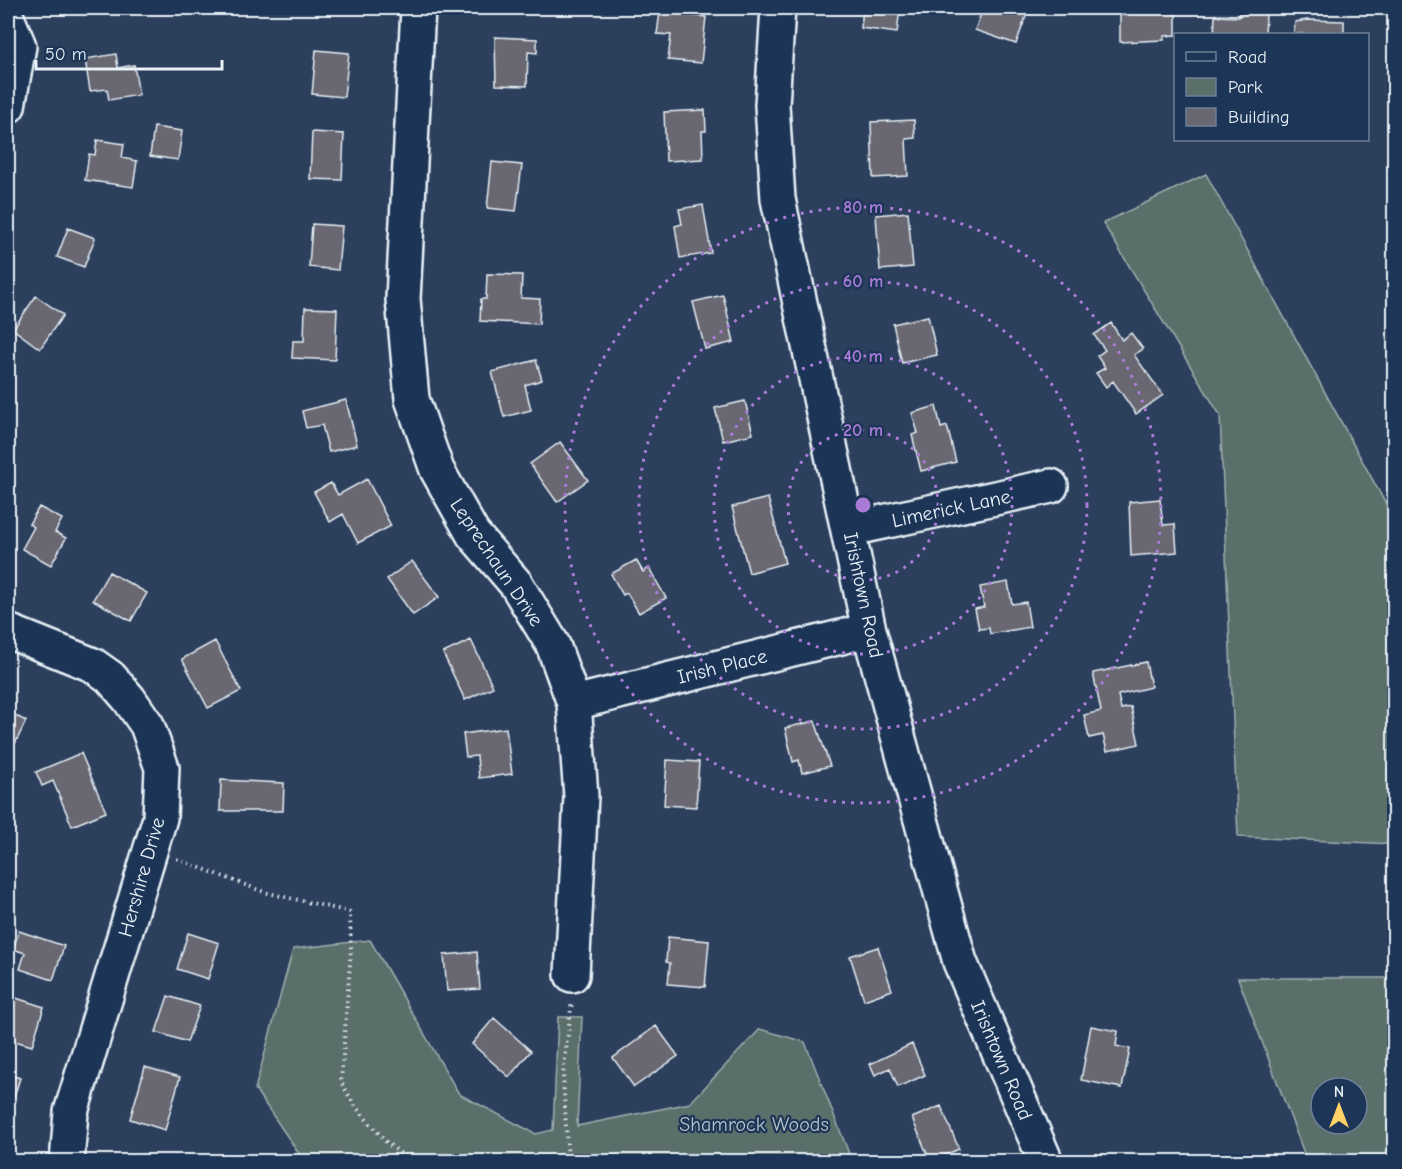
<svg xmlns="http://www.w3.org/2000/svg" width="1402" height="1169" font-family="'Comic Neue',sans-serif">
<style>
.green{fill:#5a6e6a;stroke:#a1b0b1;stroke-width:1.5;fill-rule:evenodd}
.building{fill:#696772;stroke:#e8f1f8;stroke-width:1.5}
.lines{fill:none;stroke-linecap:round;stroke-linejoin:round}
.minor-casing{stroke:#e8f1f8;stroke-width:38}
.path{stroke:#e8f1f8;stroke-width:4;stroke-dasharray:1.5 4.5;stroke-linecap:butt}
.minor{stroke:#1d3557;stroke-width:33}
.ring{fill:none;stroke:#a77bd6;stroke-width:3;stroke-dasharray:3 6}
.labels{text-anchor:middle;stroke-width:4.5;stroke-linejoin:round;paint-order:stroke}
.street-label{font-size:20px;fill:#e8f1f8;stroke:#1d3557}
.park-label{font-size:20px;fill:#b6c3c6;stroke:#1d3557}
.centre{fill:#a77bd6;stroke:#1d3557;stroke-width:3}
.ring-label{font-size:18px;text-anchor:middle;font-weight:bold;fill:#a77bd6;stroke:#1d3557;stroke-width:4.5;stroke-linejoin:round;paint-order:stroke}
</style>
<rect width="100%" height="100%" fill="#2c3f5c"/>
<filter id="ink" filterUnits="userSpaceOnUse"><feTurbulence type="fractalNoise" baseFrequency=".0167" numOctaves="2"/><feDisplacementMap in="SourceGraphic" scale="12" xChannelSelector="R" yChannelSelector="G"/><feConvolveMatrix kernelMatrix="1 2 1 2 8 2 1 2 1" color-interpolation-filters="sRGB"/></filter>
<g filter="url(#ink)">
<path class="green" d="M1206 174 1394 519V844L1238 837 1220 415 1103 223Z
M370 940 459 1094 536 1134 553 1130 558 1017H582L577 1126 690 1103 760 1029 805 1042 852 1161H304L255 1089 293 949Z
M1238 978H1394V1161H1307ZM1321 1088H1357V1124H1321Z"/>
<path class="building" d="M863 8H900L897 33 861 28Z
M987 8H1029L1016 44 975 30 982 11 985 12Z
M1176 10V35L1164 36V40L1120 42V12Z
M660 12 706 17 701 63 668 60 671 35 657 34Z
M1239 13 1266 14 1265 34H1214L1215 16 1239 17Z
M1308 20 1344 21V34H1294L1295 22Z
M495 37 537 39V53L528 52 527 86 496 85Z
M316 50 349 53 344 97 312 94Z
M116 54 118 68 134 65 139 95 109 100 107 89 90 91 85 59Z
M705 110 706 131H702L703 159 666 161 664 112Z
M914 120 915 138 906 139 908 176 873 178 871 122Z
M154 127 182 131 178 160 150 156Z
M312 132 344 134 342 180 310 179Z
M97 140 124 144 122 158 137 161 133 187 85 180 89 154 95 155Z
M492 162 522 165 516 211 487 208Z
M703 205 711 253 680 258 675 226 682 224 679 209Z
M908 212 913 267 880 270 876 215Z
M312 224 342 226 338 270 309 267Z
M68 228 95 238 84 267 57 257Z
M1392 233H1394V282H1392Z
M487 274 522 275 521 298 540 299 539 324 480 321 481 299H486Z
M723 295 734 342 705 349 693 302Z
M36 296 63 315 40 349 13 329Z
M305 308 337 309 335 360 292 358 293 341H304Z
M1393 315H1394V365H1390Z
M928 316 937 355 902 363 893 324Z
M1111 323 1122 340 1131 333 1143 349 1134 355 1163 395 1136 414 1113 381 1106 387 1096 373 1105 368 1097 356 1105 350 1094 335Z
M536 360 542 380 525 385 531 410 504 417 492 372Z
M346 400 357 445 329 452 322 425 306 428 302 411Z
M745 401 753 434 723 441 715 408Z
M936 406 941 428 947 426 956 462 921 471 912 435 918 433 912 413Z
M560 442 588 480 557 502 530 464Z
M8 449 14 458 8 462Z
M367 479 391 526 358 543 343 514 330 522 314 492 331 483 338 495Z
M768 498 785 563 749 573 732 507Z
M1160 499 1163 525 1175 524 1177 552 1131 556 1129 502Z
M39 507 62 519 55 532 66 538 51 565 22 549 34 527 29 524Z
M636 560 643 572 649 568 666 598 639 613 627 593 623 595 611 574Z
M412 561 439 597 413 615 387 579Z
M109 572 147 593 131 621 93 600Z
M1008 582 1012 604 1026 602 1030 627 990 634 989 628 979 629 975 609 984 607 980 587Z
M471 640 493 687 465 700 443 653Z
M215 641 241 691 208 708 182 659Z
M1146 662 1151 687 1118 695 1121 709 1131 707 1139 744 1107 751 1103 735 1089 738 1084 715 1101 711 1093 673Z
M8 712 26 721 11 752 8 750Z
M815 721 830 766 802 773 799 760 793 762 785 728Z
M506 728 512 774 479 778 477 756 466 757 463 734Z
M81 753 106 812 72 826 53 781 42 786 36 772Z
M667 760 699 762 696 807 664 805Z
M221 780 284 783 283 811H220Z
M19 931 64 946 53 980 20 969 25 953 13 949Z
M188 933 219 943 208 979 177 969Z
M668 937 709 941 705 987 668 984 670 963 666 962Z
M878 947 892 990 864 1000 850 956Z
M477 952 480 989 447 991 444 955Z
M168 996 200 1006 187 1042 156 1032Z
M13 997 44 1007 32 1046 8 1039V1014Z
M494 1018 531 1051 509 1077 472 1044Z
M656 1026 678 1056 634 1087 613 1058Z
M1091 1026 1118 1031 1116 1046 1130 1049 1122 1088 1081 1080Z
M912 1044 925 1075 898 1087 890 1068 875 1075 870 1064Z
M145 1067 180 1077 165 1130 130 1119Z
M8 1074 20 1078 8 1116Z
M941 1106 959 1149 930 1161 912 1118Z"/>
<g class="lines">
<g class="minor-casing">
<path id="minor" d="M418 8 403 299 412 399 437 470 473 534 516 584 553 645 574 703 581 796 572 975
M778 8 772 105 778 199 869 630 960 962 1046 1162
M8 20 19 46 8 106
M850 529 1051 486
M8 631 93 665 110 677 129 699 147 725 162 768 160 818 71 1112 67 1162
M574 703 869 630"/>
</g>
<path class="path" d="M177 859 264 892 350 912 351 950 341 1082 355 1106 387 1143 412 1162
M568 1162 563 1075 572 1001"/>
<use href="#minor" class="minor"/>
</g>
</g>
<g class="ring">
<circle cx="863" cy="505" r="75"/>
<circle cx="863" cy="505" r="149"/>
<circle cx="863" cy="505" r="224"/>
<circle cx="863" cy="505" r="298"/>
</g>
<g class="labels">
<g class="street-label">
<text transform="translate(951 508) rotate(-12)" y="7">Limerick Lane</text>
<text transform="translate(497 562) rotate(56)" y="7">Leprechaun Drive</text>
<text transform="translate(864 595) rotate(78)" y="7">Irishtown Road</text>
<text transform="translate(722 666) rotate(-14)" y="7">Irish Place</text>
<text transform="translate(141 877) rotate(-74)" y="7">Hershire Drive</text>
<text transform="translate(1002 1060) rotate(67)" y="7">Irishtown Road</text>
</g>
<g class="park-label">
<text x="754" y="1131">Shamrock Woods</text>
</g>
</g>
<circle cx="863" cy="505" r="9" class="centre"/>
<g class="ring-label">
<text x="863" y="213">80 m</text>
<text x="863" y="287">60 m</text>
<text x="863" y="362">40 m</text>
<text x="863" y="436">20 m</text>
</g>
<rect width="1402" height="1169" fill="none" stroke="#1d3557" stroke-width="30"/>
<rect x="15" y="15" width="1372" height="1139" fill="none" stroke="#e8f1f8" stroke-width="2" filter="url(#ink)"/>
<rect x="1174" y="33" width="195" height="108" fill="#1d3557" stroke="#6e8097" stroke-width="1.5"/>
<rect x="1186" y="52" width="30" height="9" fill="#1d3557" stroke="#6e8097" stroke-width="1.5"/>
<text x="1228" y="63" font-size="18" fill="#e8f1f8">Road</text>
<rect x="1186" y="78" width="30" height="18" fill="#5a6e6a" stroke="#6e8097" stroke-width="1.5"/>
<text x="1228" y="93" font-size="18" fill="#e8f1f8">Park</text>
<rect x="1186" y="108" width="30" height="18" fill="#696772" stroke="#6e8097" stroke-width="1.5"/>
<text x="1228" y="123" font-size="18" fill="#e8f1f8">Building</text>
<g transform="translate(1339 1106)"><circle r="28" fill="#1d3557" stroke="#6e8097" stroke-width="1.5"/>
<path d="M0-4.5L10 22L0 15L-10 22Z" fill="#ffd166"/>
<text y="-9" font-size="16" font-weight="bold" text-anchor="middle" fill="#e8f1f8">N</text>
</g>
<path d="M36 60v9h186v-9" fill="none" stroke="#e8f1f8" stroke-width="3"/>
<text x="45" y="60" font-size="18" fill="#e8f1f8" stroke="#1d3557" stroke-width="4.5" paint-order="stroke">50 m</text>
</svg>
